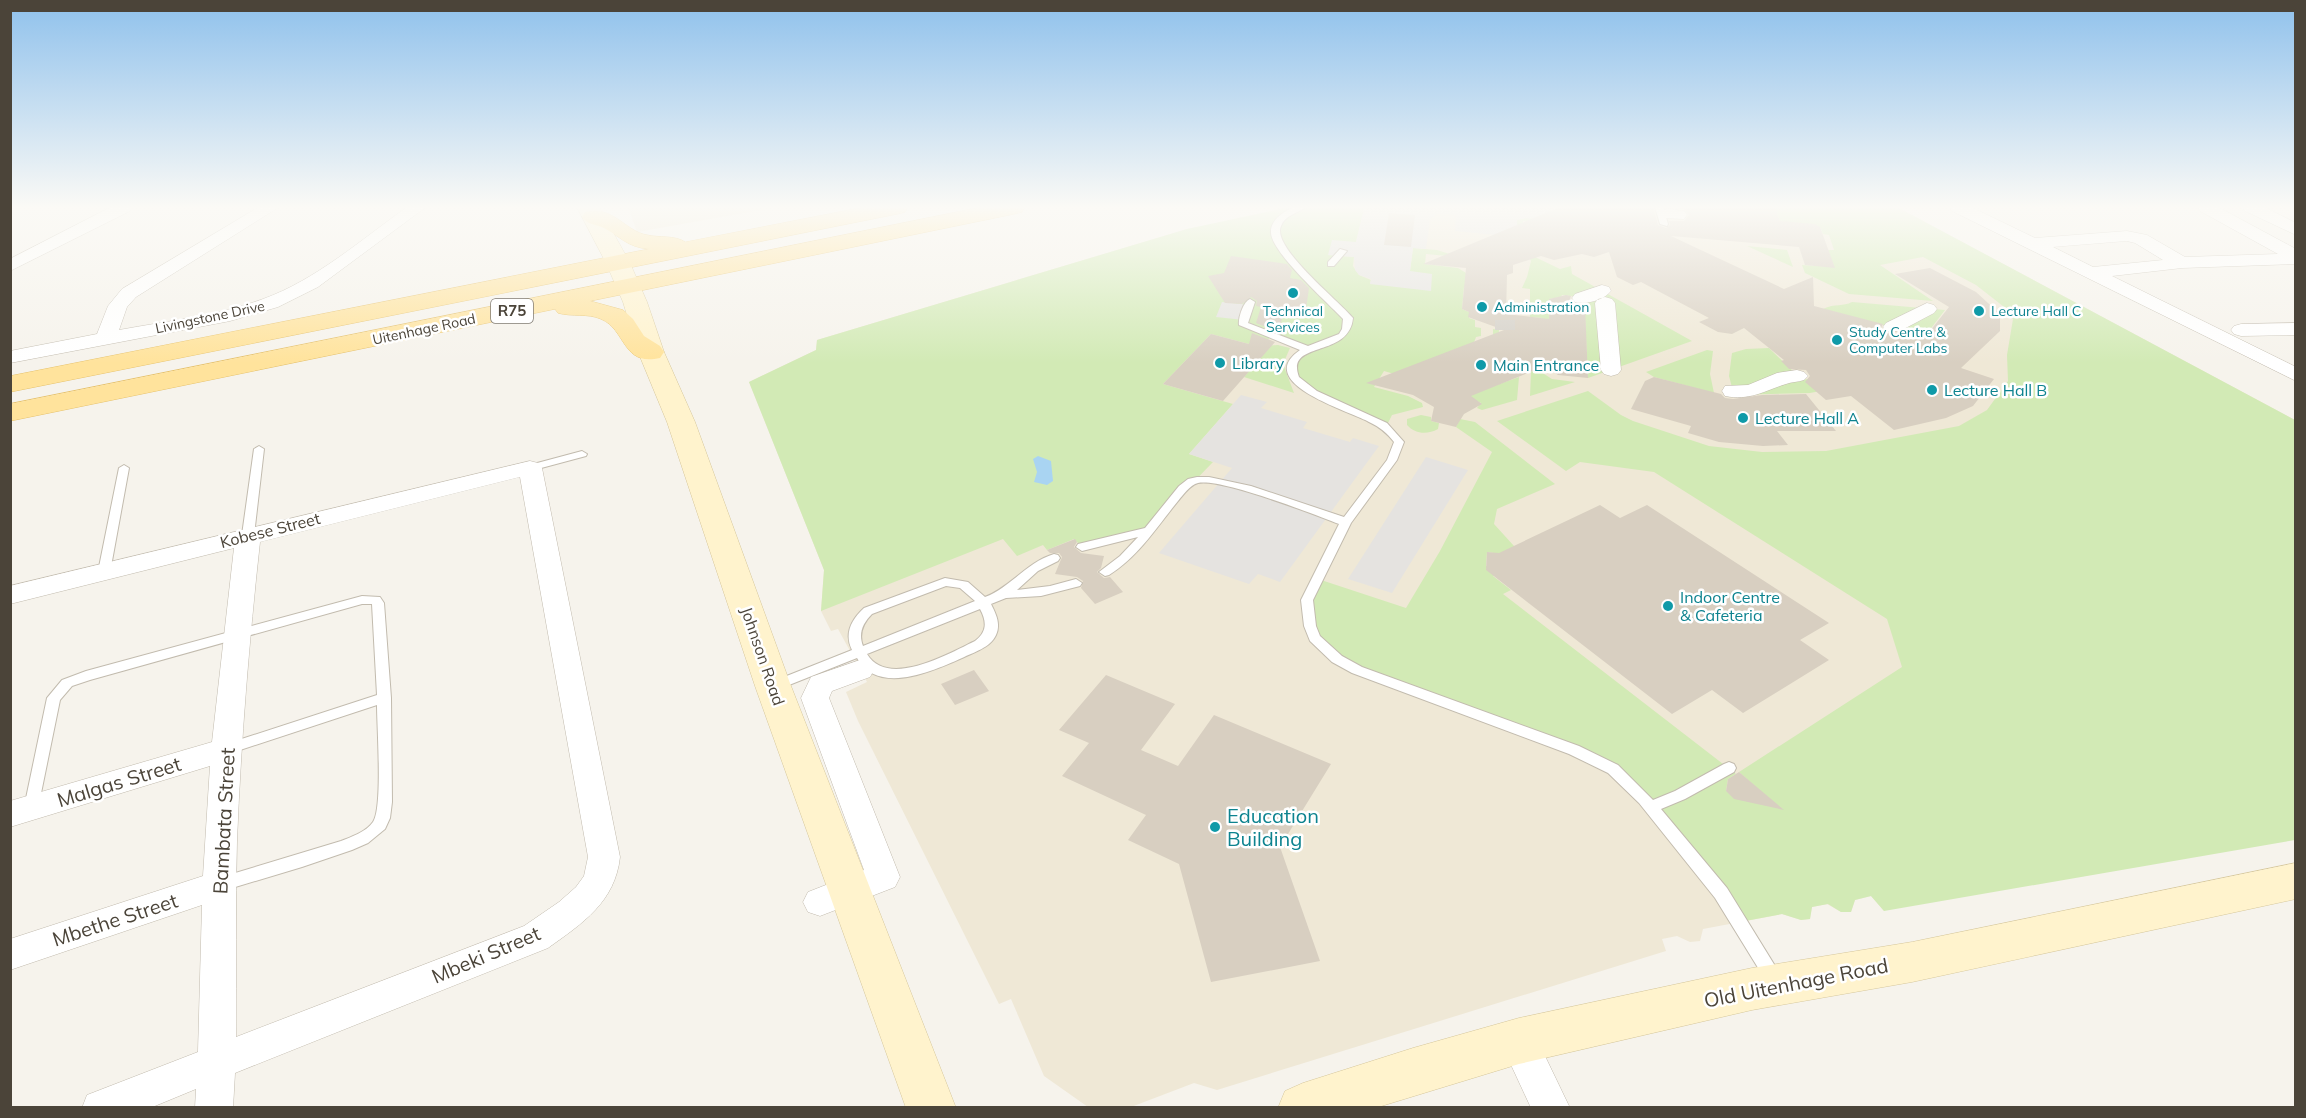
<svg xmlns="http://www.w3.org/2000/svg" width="2306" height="1118" font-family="Mulish,sans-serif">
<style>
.education{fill:#efe8d6}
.green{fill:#d2eab5}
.parking{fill:#e5e3e0}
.water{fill:#a9d4f2}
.building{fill:#d8cfc1}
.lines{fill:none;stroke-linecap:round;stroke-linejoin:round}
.street-tunnel{stroke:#d4d0c8;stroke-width:20;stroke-dasharray:20 10;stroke-linecap:butt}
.lane-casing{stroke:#c2bbae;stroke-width:2}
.street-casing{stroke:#c2bbae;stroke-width:1}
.secondary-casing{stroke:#d6c79b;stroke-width:1}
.primary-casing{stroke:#e6c16a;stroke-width:1}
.lane{fill:#fff;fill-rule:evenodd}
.street{fill:#fff;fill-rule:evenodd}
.secondary{fill:#fff3cd;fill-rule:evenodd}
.primary{fill:#ffe39c;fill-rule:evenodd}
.culture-dot{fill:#0f9aa8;stroke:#fff;stroke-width:2}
.labels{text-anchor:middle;stroke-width:5;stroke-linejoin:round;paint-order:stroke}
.far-culture-label{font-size:14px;fill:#0d838f;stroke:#fff;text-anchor:start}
.far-street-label{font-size:14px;fill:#4b4439;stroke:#fff}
.shield{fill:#fff;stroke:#817c74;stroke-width:1.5}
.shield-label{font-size:15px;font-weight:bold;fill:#4b4439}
.culture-label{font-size:16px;fill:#0d838f;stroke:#fff;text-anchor:start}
.street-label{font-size:16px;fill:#4b4439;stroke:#fff}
.near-street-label{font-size:20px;fill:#4b4439;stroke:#fff}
.near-culture-label{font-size:20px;fill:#0d838f;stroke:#fff;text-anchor:start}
</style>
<rect width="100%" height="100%" fill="#f6f3ec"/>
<path class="education" d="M628 207H778L637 232Z
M1323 207H1897L2295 420 1884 911 1871 896 1855 900 1851 912H1841L1827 904 1812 907 1810 919 1801 920 1782 914 1703 929 1700 941 1690 942 1677 936 1662 939 1666 951 1217 1090 1194 1083 1131 1107H1088L1044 1076 1011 999 999 1004 858 721 846 692 867 682 838 629 831 631 821 611 824 570 749 382 816 350 817 340 1187 229Z"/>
<path class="green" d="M1289 207H1376L1364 209 1356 242 1328 255 1354 257 1353 266 1359 275 1371 280 1370 283 1410 271 1413 248 1437 250 1459 257 1426 254 1425 264 1458 268 1471 276 1470 285 1464 287 1462 309 1469 312V318L1475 320V327L1481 328V336L1476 337 1456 392 1384 371 1374 387 1408 396 1422 403 1423 407 1392 415 1386 427 1297 382 1292 365 1306 350 1271 336 1263 346 1278 345 1290 348 1283 364 1294 393 1244 377 1268 349 1211 334 1163 384 1233 404 1189 454 1213 462 1146 531 1082 547 1074 539 1047 550 1043 545 1017 556 1003 539 821 611 824 570 749 382 816 350 817 340 1187 229Z
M1775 207H1897L2295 420V840L1884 911 1871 896 1855 900 1851 912H1841L1828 904 1812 907 1810 919 1801 920 1782 914 1740 922 1613 769 1337 659 1310 626 1307 610 1318 579 1406 608 1440 551 1492 452 1456 427 1460 419 1475 422 1555 484 1497 509 1494 524 1514 546 1530 558 1487 552 1486 566 1507 569 1493 576 1511 590 1503 594 1736 774 1728 779 1726 791 1767 797 1739 772 1902 667 1887 619 1654 472 1580 462 1566 471 1497 421 1588 391 1621 415 1633 421 1709 446 1762 452 1826 451 1959 426 1987 410 2008 381 2007 355 2013 319 2008 310 1976 285 1923 257 1880 265 1933 301 1849 294 1805 273 1802 265 1834 267 1828 250H1834L1829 235 1823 234 1820 227H1816L1783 230Z
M1526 218 1553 220 1558 224 1523 221V233L1535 257 1560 269 1571 266 1572 274 1692 341 1588 378 1584 300 1579 297 1562 295 1561 297 1549 299 1550 326 1543 325 1542 318 1530 317V289L1522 288 1527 277 1531 261 1517 235V220Z
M1747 246 1787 250 1793 267Z
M1852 302 1945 310 1899 370 1906 331 1823 309C1835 303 1843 307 1852 302Z
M1493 329 1499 330 1498 345 1552 379 1575 382 1530 396 1531 372 1533 370 1489 343 1493 338Z
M1769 348 1802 380 1861 371 1879 380 1810 393 1734 395 1729 376 1732 353 1746 349Z
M1707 350 1713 351 1710 374 1714 393 1654 377 1646 372Z
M1519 377 1517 400 1482 410 1477 408 1481 403 1466 396Z
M1421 415 1431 417V421L1439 423 1438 429C1427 435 1415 434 1407 425V419Z"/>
<path class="parking" d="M1376 207H1573V214L1553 220 1526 218 1517 220V237L1455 231 1456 215 1438 214 1430 219 1426 249 1413 248 1410 271 1432 274 1431 291 1370 284 1371 279 1359 275 1355 270 1354 257 1328 255 1332 240 1356 242 1364 209Z
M1222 302 1249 305 1244 320 1216 317Z
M1241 395 1267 402 1261 408 1307 422 1303 428 1350 442 1353 438 1379 446 1280 582 1258 574 1249 584 1159 553 1232 468 1189 454Z
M1426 457 1468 470 1392 593 1348 579Z"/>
<path class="water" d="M1038 456 1051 461 1053 481 1047 485 1034 482 1037 472 1033 459Z"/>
<path class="building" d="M1560 207H1653L1658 225 1666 228 1670 225 1669 221H1684L1689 215 1684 209 1670 207H1775L1780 221 1815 224 1820 227 1835 268 1805 265 1799 247 1671 236 1784 289 1813 277 1814 306 1883 324 1881 328 1886 333H1900L1906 330 1926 336 1949 307 1895 274 1930 268 1976 292 2000 314V331L1961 368 1994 379 1973 406 1946 418 1894 430 1851 396 1826 400 1805 382 1810 376 1806 370 1789 369 1781 361 1784 360 1744 328 1732 334 1718 332 1699 322 1709 318 1641 282 1633 285 1617 277 1609 252 1594 257 1582 254 1554 260 1541 256 1513 265V273L1507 275 1506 314 1549 319V299L1566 295 1571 296 1570 299 1575 304 1585 305 1588 378 1558 375 1545 366 1471 396 1482 404 1464 414 1456 427 1431 421 1434 407 1413 395 1366 383 1504 330 1468 317 1469 312 1462 309 1466 268 1423 264Z
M1389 213 1415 215 1411 247 1384 245Z
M1231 256 1287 264 1292 270 1290 278 1301 280 1309 288 1305 316 1284 313 1278 332 1256 323 1261 307 1256 306 1257 301 1251 297 1242 304 1225 303 1208 276 1224 273Z
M1252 333 1275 342 1223 401 1163 384 1211 334 1249 344Z
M1654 377 1721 394 1725 398 1733 399 1762 395 1806 394 1836 431H1777L1788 445 1763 446 1719 442 1688 433 1691 426 1631 409 1645 381Z
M1600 505 1620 518 1647 505 1829 623 1800 640 1829 660 1743 713 1712 690 1672 714 1486 570 1487 552 1499 553Z
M1075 539 1077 542 1074 547 1081 553 1104 556 1101 568 1097 572 1104 578 1110 577 1123 592 1095 604 1081 588 1083 581 1077 577 1055 574 1062 557 1059 553H1050L1047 550Z
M974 670 989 691 955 705 941 684Z
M1106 675 1175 704 1141 750 1178 766 1214 715 1331 764 1280 847 1320 961 1211 982 1179 864 1128 840 1146 815 1062 776 1089 743 1059 730Z
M1739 772 1784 810 1734 799 1726 791 1728 779Z"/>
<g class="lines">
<path class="street-tunnel" d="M1505 320V330"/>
<g class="lane-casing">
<path id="lane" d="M1295 207H1306C1298 213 1285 215 1281 226 1271 247 1339 301 1353 318 1349 359 1285 340 1299 377L1317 391 1387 423 1404 442 1397 460 1351 523 1313 600 1316 626 1320 636 1342 656 1362 667 1579 746 1618 765 1653 800 1675 791 1724 764 1729 762 1734 764 1736 768 1734 772 1685 799 1661 809 1727 888 1780 974 1782 979 1780 984 1774 987 1768 984 1715 898 1639 803 1608 773 1569 754 1352 673 1332 662 1310 641 1304 626 1301 600 1339 524C1313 514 1221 478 1198 483 1190 485 1183 495 1178 501 1156 528 1139 556 1109 575L1105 576 1099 572 1120 556 1138 537 1082 551 1076 547 1078 544 1145 528 1179 486 1188 479 1197 477H1209L1251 486 1344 517 1387 460 1394 442C1387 433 1380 427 1369 422 1349 411 1252 383 1300 350L1239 325C1238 318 1243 302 1250 299L1255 302 1248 323 1308 346 1339 334 1342 329 1343 319C1328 303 1272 253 1271 233 1270 220 1284 211 1295 207Z
M1655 207H1663L1668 224 1667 226 1660 224Z
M1340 249 1347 251 1334 266H1328V262Z
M259 446 264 449 254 535 248 539 242 535 254 449Z
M582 451 587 454 586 456 530 471 525 468 526 466Z
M124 465 129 468 110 572 104 576 98 572 119 468Z
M1054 554 1058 555 1060 558 1058 561 1038 571 1017 590 1050 586 1076 579 1082 583 1080 586 1041 596 1006 598 991 604C996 614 1001 624 996 635 990 648 974 652 962 658 933 671 878 696 857 658L779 689H769L767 686 769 683 852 650C844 634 851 620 864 608L945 578 968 582 985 597C1011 587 1027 562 1054 554ZM946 586 960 588 975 601 863 646C858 633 863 623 872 614ZM980 609C987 622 987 632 975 641 950 653 888 689 867 654Z
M362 596 380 597 384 603 391 698 392 802 390 818 385 829 368 843 352 850 302 867 222 891 216 889 214 884 216 879 222 877 341 841C351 837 366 832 373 822 383 808 377 727 377 705L228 754 223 753 221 749 223 745 377 695 372 604H362L90 680 72 686 60 700 38 808 36 812 31 814 26 812 24 808 47 698 62 680 86 671Z"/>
</g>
<g class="street-casing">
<path id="street" d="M111 207H132L130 211 10 271V259Z
M259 207H279L136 297 127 307 119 330C167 321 218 316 263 299 316 280 362 239 407 207H426L318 287 278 307 230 321 10 363V351L97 334 108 306 122 289Z
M1950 207H1971L2035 238 2127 231 2147 235 2185 257 2278 254 2200 211 2198 207H2218L2296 249V264L2182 268 2112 276 2296 367V381L1952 211ZM2127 241 2135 243 2163 260 2093 267 2053 247Z
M2243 207H2264L2296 223V235L2245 211Z
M1669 209 1684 211 1687 215 1684 219 1663 218 1660 214 1663 210Z
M1602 285 1609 287 1611 291C1604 300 1586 305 1575 302L1572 298 1575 294Z
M1605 297 1612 299 1615 303 1621 370 1618 374 1611 376 1604 374 1601 370 1595 303 1598 299Z
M1927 303 1934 305 1937 309 1934 313 1900 331H1886L1883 327 1886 323Z
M2296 323V335L2241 336 2234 334 2231 330 2234 326 2241 324Z
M1797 370 1804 372 1808 376 1804 380C1798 382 1791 382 1786 384 1764 391 1749 401 1725 396L1722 391 1725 386 1748 385 1777 373Z
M530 461 538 463 542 468 620 857C615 902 583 923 548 948L235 1073 233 1108H195L196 1089 150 1108H82L87 1095 198 1052 202 905 10 970V939L203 876 210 766 10 827V801L212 742 234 548 10 604V586ZM520 477 588 857 584 876 576 887 559 902 524 926 236 1037C237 972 235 907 237 841 241 741 249 642 260 542Z
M860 660 870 663 874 670 870 677 832 691 829 698 900 877 895 887 820 916 808 912 803 902 808 892 864 870 801 698 811 677Z
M1519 1024 1532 1029 1570 1108H1531L1500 1041 1506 1029Z"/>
</g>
<g class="secondary-casing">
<path id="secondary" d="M577 207H599L630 263 647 302 664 352 695 422 791 686 956 1108H906L755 686 667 422 638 352 623 302 606 263Z
M2296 863V899L1912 982 1752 1010 1519 1064 1375 1108H1278L1285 1091 1303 1083 1413 1048 1519 1018 1752 968 1912 942Z"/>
</g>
<g class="primary-casing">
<path id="primary" d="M865 207H908L905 212 897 214 10 392V376L649 249C627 247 621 237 604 228 596 224 587 225 582 217L585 212C613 205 626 232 647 235 659 238 675 235 685 242Z
M982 207H1025L1022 212 1014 214 590 301 623 310 633 319 644 336 660 346 664 352 660 358C622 367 626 329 601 319 588 313 572 317 558 313L555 309 10 421V404Z"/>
</g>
<use href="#lane" class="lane"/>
<use href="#street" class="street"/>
<use href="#secondary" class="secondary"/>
<use href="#primary" class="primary"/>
</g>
<linearGradient id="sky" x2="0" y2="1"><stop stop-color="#8fc1ec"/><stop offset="0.57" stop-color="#fbfaf6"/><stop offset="1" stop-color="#fbfaf6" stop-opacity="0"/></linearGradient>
<rect width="2306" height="363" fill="url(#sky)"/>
<g class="culture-dot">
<circle cx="1293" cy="293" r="6"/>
<circle cx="1482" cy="307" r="6"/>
<circle cx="1979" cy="311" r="6"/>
<circle cx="1837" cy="340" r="6"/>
<circle cx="1220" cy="363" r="6"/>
<circle cx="1481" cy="365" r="6"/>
<circle cx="1932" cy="390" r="6"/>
<circle cx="1743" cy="418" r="6"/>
<circle cx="1668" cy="606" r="6"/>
<circle cx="1215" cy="827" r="6"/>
</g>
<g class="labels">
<g class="far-culture-label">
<text x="1494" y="312">Administration</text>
<text x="1293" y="316" text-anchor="middle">Technical<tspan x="1293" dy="16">Services</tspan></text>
<text x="1991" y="316">Lecture Hall C</text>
<text x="1849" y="337">Study Centre &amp;<tspan x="1849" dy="16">Computer Labs</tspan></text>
</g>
<g class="far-street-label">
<text transform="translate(210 317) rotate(-12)" y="5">Livingstone Drive</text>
<text transform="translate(424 329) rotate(-12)" y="5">Uitenhage Road</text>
</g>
<rect class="shield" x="491" y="299" width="42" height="24" rx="4.5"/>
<g class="shield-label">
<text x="512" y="316">R75</text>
</g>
<g class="culture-label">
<text x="1232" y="369">Library</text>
<text x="1493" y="371">Main Entrance</text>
<text x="1944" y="396">Lecture Hall B</text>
<text x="1755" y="424">Lecture Hall A</text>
<text x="1680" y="603">Indoor Centre<tspan x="1680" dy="18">&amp; Cafeteria</tspan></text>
</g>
<g class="street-label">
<text transform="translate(270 530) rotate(-14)" y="6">Kobese Street</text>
<text transform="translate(763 656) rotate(71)" y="6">Johnson Road</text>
</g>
<g class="near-street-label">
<text transform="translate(119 782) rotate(-17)" y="7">Malgas Street</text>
<text transform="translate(224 821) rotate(-87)" y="7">Bambata Street</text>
<text transform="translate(115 920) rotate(-18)" y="7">Mbethe Street</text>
<text transform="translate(486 955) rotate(-23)" y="7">Mbeki Street</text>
<text transform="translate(1796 983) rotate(-11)" y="7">Old Uitenhage Road</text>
</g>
<g class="near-culture-label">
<text x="1227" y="823">Education<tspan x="1227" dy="23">Building</tspan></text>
</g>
</g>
<rect width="2306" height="1118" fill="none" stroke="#4b4439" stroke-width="24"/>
</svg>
